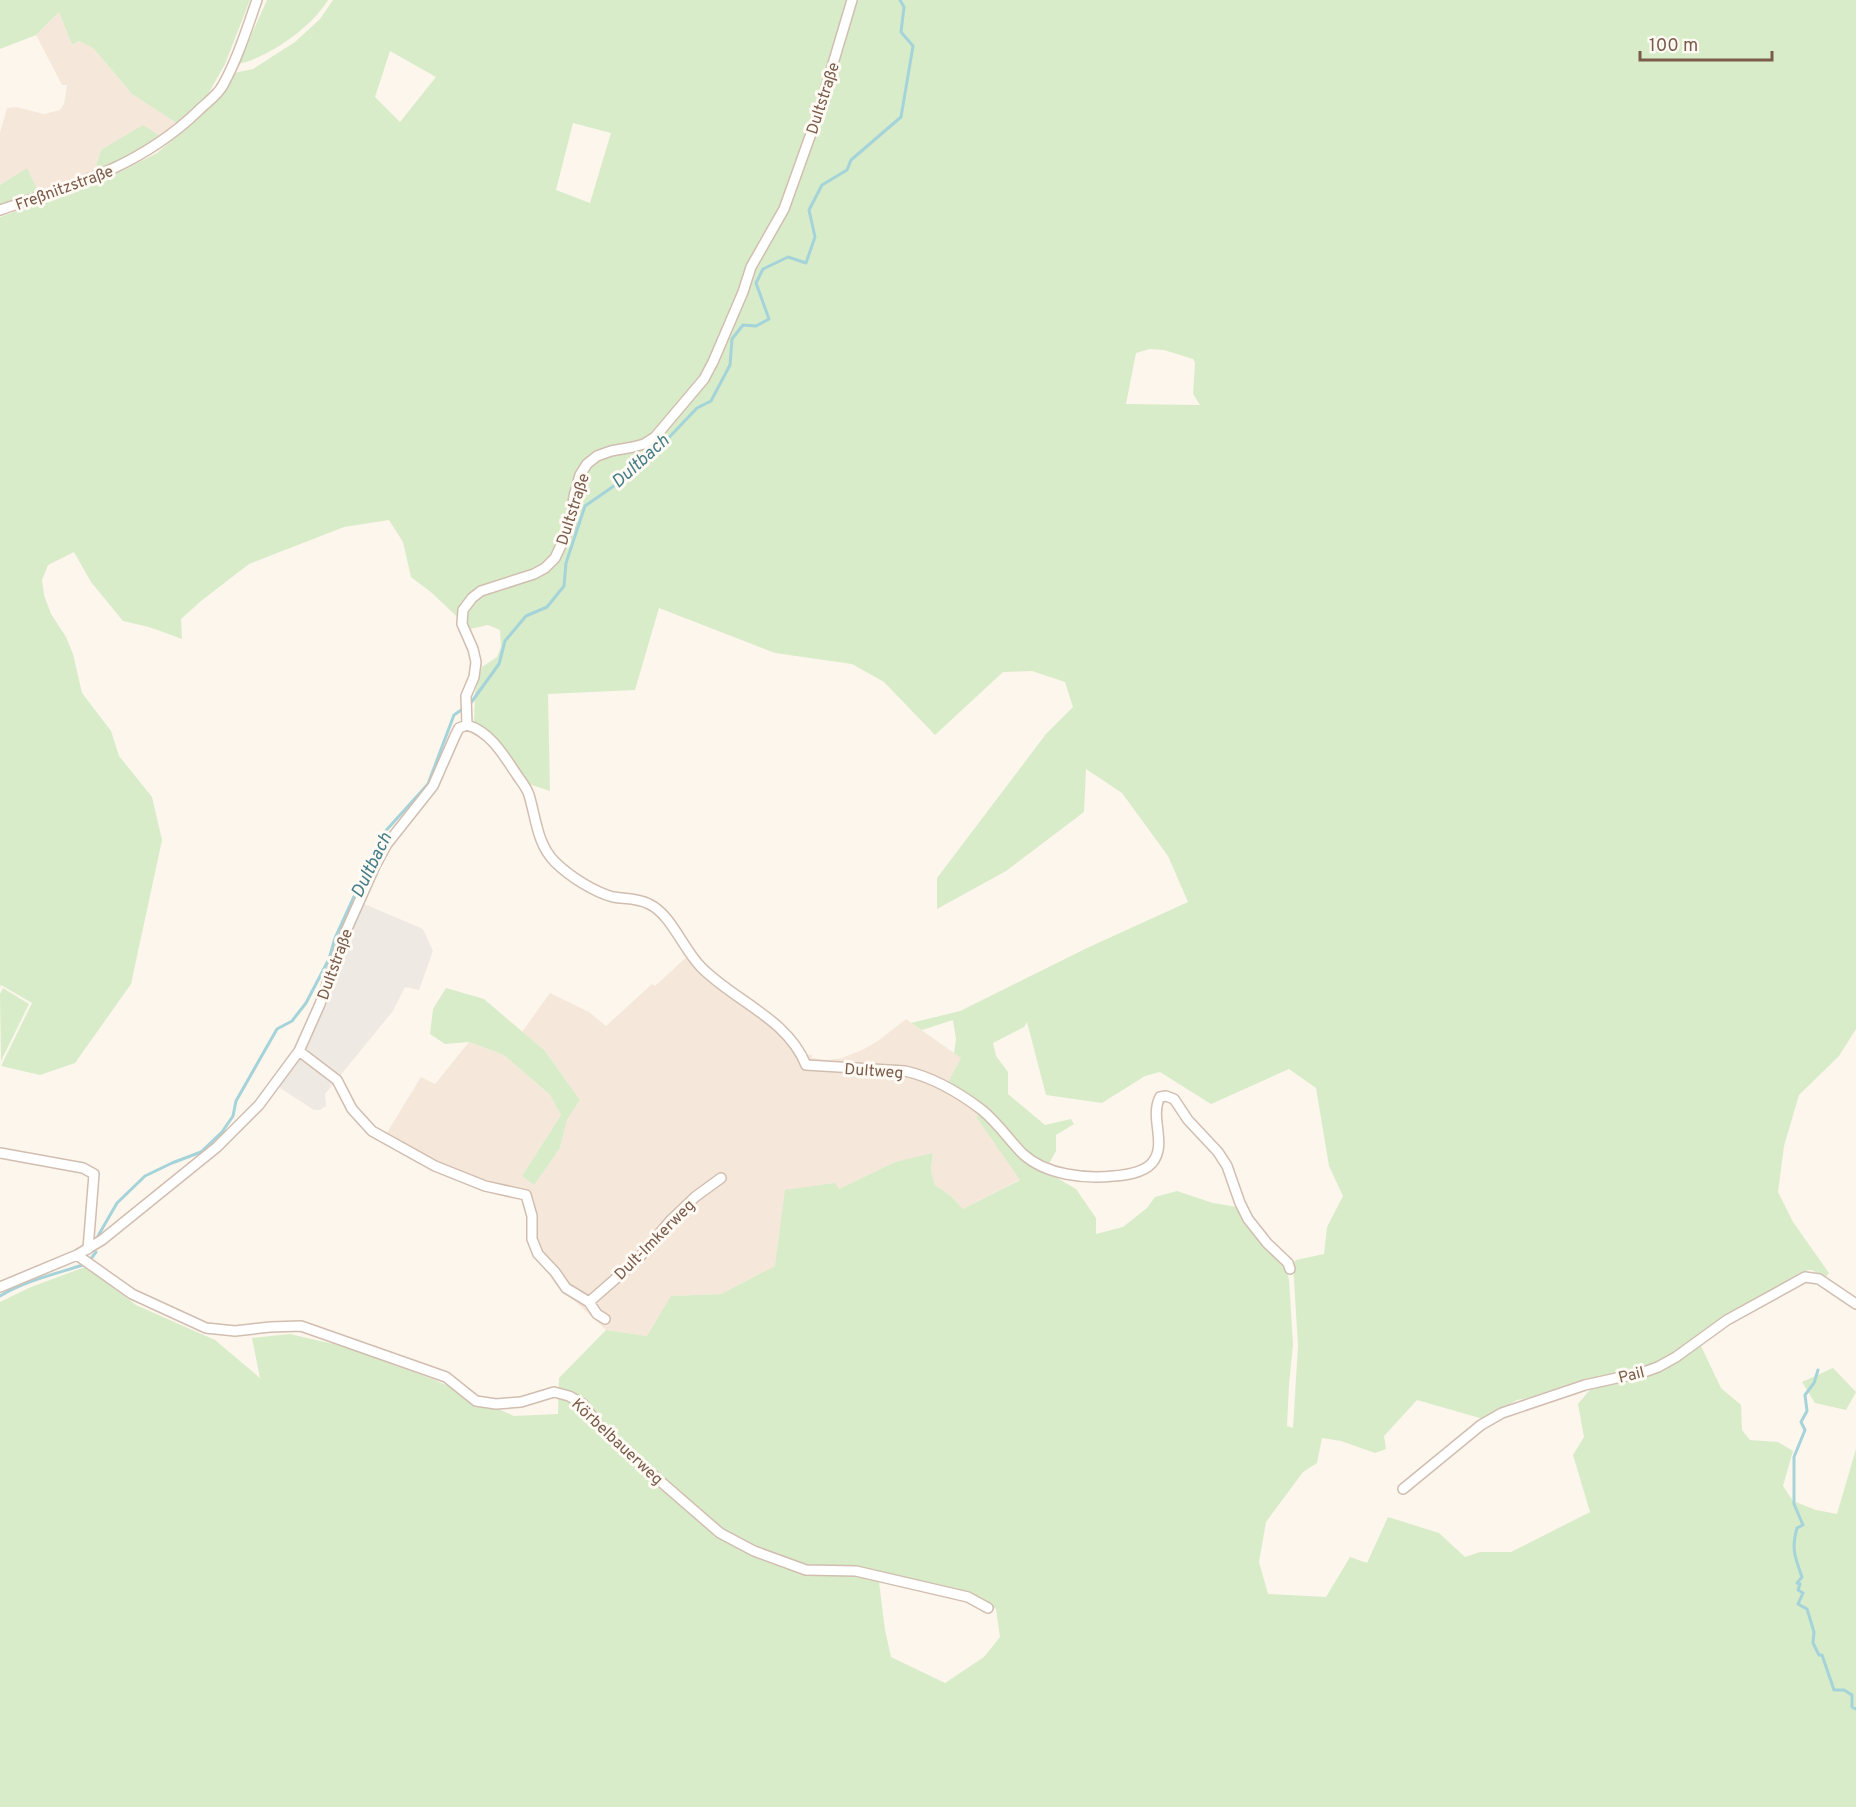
<svg xmlns="http://www.w3.org/2000/svg" width="1856" height="1807" font-family="Overpass,sans-serif">
<style>
.residential{fill:#f5e8da}
.industrial{fill:#efe9e4}
.green{fill:#d8ecc9;fill-rule:evenodd}
.lines{fill:none;stroke-linecap:round;stroke-linejoin:round}
.stream{stroke:#a5d3da;stroke-width:3}
.street-casing{stroke:#d1beb0;stroke-width:12}
.street{stroke:#fff;stroke-width:9}
.labels{text-anchor:middle;stroke-width:6;stroke-linejoin:round;paint-order:stroke}
.street-label{font-size:16px;fill:#7a5c4d;stroke:#fffaf3}
.water-label{font-size:18px;font-style:italic;fill:#437c86;stroke:#fffaf3}
</style>
<rect width="100%" height="100%" fill="#fdf6ec"/>
<path class="residential" d="M59 12 72 45 79 41 93 48 132 94 178 124 163 138 101 150 94 173 38 191 27 169 0 185V133L7 108 16 107 44 114 60 110 64 104 67 85H62L36 35Z
M692 952 804 1054 812 1055V1058L828 1060 842 1058 862 1050 878 1041 906 1019 961 1058 977 1111V1118L1021 1179 963 1209 951 1196 935 1185 931 1170 933 1154 895 1162 839 1189 776 1266 721 1294 672 1296 647 1336 606 1330 555 1283 534 1252 526 1206 517 1195 461 1182 382 1141 421 1077 435 1084 469 1042 504 1055 550 1095 561 1115 522 1176 534 1184 560 1148 567 1120 580 1100 545 1051 522 1032 550 993 589 1012 606 1026 652 984 655 986Z"/>
<path class="industrial" d="M362 903 423 929 433 951 419 990 405 987 393 1011 325 1094 326 1106 320 1110H314L277 1086 313 1032 340 955Z"/>
<path class="green" d="M0 0H250L225 64 207 96 178 124 132 94 93 48 79 41 72 45 59 12 36 35 0 49Z
M267 0H328C312 27 268 58 238 64Z
M333 0H1856V1029L1839 1056 1799 1095 1784 1146 1778 1192 1793 1222 1829 1273 1825 1278 1812 1270H1808L1716 1324 1672 1354 1649 1366 1597 1378 1545 1395 1517 1400 1483 1419 1417 1400 1384 1436 1386 1449 1375 1453 1341 1441 1322 1438 1317 1463 1303 1472 1266 1522 1259 1562 1268 1594 1326 1597 1350 1557 1367 1563 1388 1517 1439 1533 1465 1557 1480 1552H1511L1590 1512 1573 1455 1584 1437 1578 1404 1594 1385 1652 1373 1700 1344 1721 1388 1741 1405 1742 1430 1750 1440 1778 1442 1793 1451 1783 1486 1793 1501 1816 1510 1837 1514 1856 1449V1807H0V1302L31 1287 85 1267 136 1305 215 1340 260 1378 252 1338 290 1334 346 1347 435 1380 514 1416 558 1414 559 1378 606 1330 647 1336 671 1296 721 1294 775 1266 785 1190 835 1183 839 1189 895 1162 933 1153 931 1170 935 1185 951 1196 963 1209 1020 1180 977 1118V1111L944 1090 961 1058 954 1053 956 1039 953 1020 922 1030 911 1023 960 1011 1087 948 1188 902 1168 856 1122 793 1086 769 1084 812 1006 871 937 909V878L1046 734 1073 707 1065 682 1032 671 1003 672 935 735 884 682 852 664 775 653 659 608 635 690 548 694 550 791 529 784 507 751 474 721 475 693 482 667 497 657 501 647 500 630 488 625 470 629 432 593 411 577 403 542 389 520 344 527 249 564 201 601 181 619 182 639 149 627 123 621 91 582 74 552 48 565 42 580 44 595 51 614 66 637 73 654 82 693 111 731 119 756 152 797 162 840 131 984 75 1063 40 1075 1 1066 32 1003 1 985 0 987V217L108 178 157 153 185 130 224 90 234 73 253 69 295 42 320 19ZM390 51 436 77 400 122 375 97ZM573 123 611 133 590 203 556 190ZM1150 349 1164 350 1193 359 1195 363 1193 394 1200 405 1126 404 1136 353ZM1027 1022 1046 1095 1102 1103 1145 1076 1160 1072 1211 1104 1289 1069 1316 1088 1329 1166 1343 1196 1327 1227 1324 1254 1296 1260 1293 1263 1298 1346 1293 1428 1287 1426 1289 1385 1293 1344 1289 1280 1286 1266 1254 1235 1237 1207 1213 1203 1177 1191 1155 1197 1147 1208 1123 1227 1096 1234V1218L1076 1189 1045 1171 1056 1151V1135L1074 1124 1071 1119 1045 1125 1008 1094V1072L996 1056 993 1043 1024 1027ZM878 1574 966 1595 996 1609 1000 1637 984 1657 945 1683 891 1657 885 1630Z
M143 125 163 138 145 149 94 173 101 150Z
M27 168 38 191 0 206V185Z
M3 988 29 1004 1 1061 0 994Z
M446 988 484 999 545 1051 580 1100 567 1120 560 1148 534 1185 522 1176 561 1115 550 1095 504 1055 469 1042 445 1044 430 1034 433 1009Z
M1833 1368 1856 1392 1846 1410 1815 1403 1802 1382Z"/>
<g class="lines">
<path class="stream" d="M470 704 499 664 505 641 526 616 547 607 564 586 566 563 585 506 624 479 659 448 697 408 711 401 730 365 732 339 743 325 756 326 769 319 756 283 763 269 788 257 806 263 815 237 809 210 822 185 847 170 851 160 901 117 913 46 901 32 904 7 900 0
M98 1236 117 1203 145 1176 172 1163 201 1152 222 1132 233 1116 236 1101 277 1029 292 1021 306 1003 329 959 335 938 382 835 428 784 454 715 464 708
M90 1260 96 1252
M0 1296C25 1281 55 1274 83 1265
M1818 1370 1814 1383 1805 1395 1807 1411 1801 1422 1805 1430 1794 1457V1504L1803 1525 1797 1528C1791 1549 1795 1557 1802 1577L1797 1583 1800 1584 1798 1590 1803 1593 1798 1604 1807 1609 1814 1632 1813 1643 1819 1655H1822L1834 1690H1844L1852 1695V1707L1856 1709"/>
<g class="street-casing">
<path id="street" d="M0 210C74 185 140 167 198 111 206 103 218 95 223 85 238 58 247 28 257 0
M467 725C491 732 504 756 517 775 521 781 527 788 529 795 536 818 537 844 555 862 569 876 594 892 613 897 625 899 638 898 649 904 671 914 683 949 701 967 734 1001 787 1018 806 1065L905 1071C932 1077 961 1094 982 1110 998 1123 1009 1140 1023 1154 1046 1175 1084 1179 1114 1176 1126 1175 1143 1173 1152 1163 1168 1144 1149 1118 1160 1097L1166 1096 1174 1099 1188 1120 1218 1152 1227 1166 1240 1203 1248 1219 1267 1243 1288 1263 1290 1269
M467 725 466 696 474 677 476 662 473 649 462 624 463 610 472 598 481 591 534 574 545 568 555 558 570 526 574 496 580 475 587 464 597 456 611 451 633 447 644 444 655 437 704 379 713 362 743 292 751 267 784 209 818 114 852 0
M299 1051 337 1080 352 1109 372 1131 435 1166 485 1186 526 1195 532 1216V1239L538 1254 555 1272 566 1288 589 1302 597 1314 605 1319
M0 1153 83 1168 94 1174 88 1249
M77 1255 132 1294 206 1328 235 1331 270 1327 301 1326 446 1377 476 1401 496 1404 521 1402 554 1392 569 1396 583 1404 601 1428 630 1455 720 1533 754 1551 806 1570 856 1571 968 1597 988 1608
M0 1287 77 1255 102 1240 217 1147 259 1105 299 1051 320 1004 346 931 375 866 387 844 433 786 455 736 459 728 467 725
M589 1302 637 1260 671 1220 695 1197 721 1178
M1403 1489 1481 1425 1502 1413 1585 1385 1644 1372 1658 1367 1676 1357 1727 1320 1805 1277 1819 1279 1856 1304"/>
</g>
<use href="#street" class="street"/>
</g>
<g class="labels">
<g class="street-label">
<text transform="translate(822 98) rotate(-72)" y="6">Dultstraße</text>
<text transform="translate(64 187) rotate(-20)" y="6">Freßnitzstraße</text>
<text transform="translate(572 509) rotate(-72)" y="6">Dultstraße</text>
<text transform="translate(334 964) rotate(-70)" y="6">Dultstraße</text>
<text transform="translate(874 1070) rotate(4)" y="6">Dultweg</text>
<text transform="translate(654 1239) rotate(-45)" y="6">Dult-Imkerweg</text>
<text transform="translate(1631 1374) rotate(-14)" y="6">Pail</text>
<text transform="translate(618 1441) rotate(43)" y="6">Körbelbauerweg</text>
</g>
<g class="water-label">
<text transform="translate(640 461) rotate(-42)" y="6">Dultbach</text>
<text transform="translate(371 865) rotate(-64)" y="6">Dultbach</text>
</g>
</g>
<path d="M1640 51v9h132v-9" fill="none" stroke="#7a5c4d" stroke-width="3"/>
<text x="1649" y="51" font-size="18" fill="#7a5c4d" stroke="#fffaf3" stroke-width="4.5" paint-order="stroke">100 m</text>
</svg>
